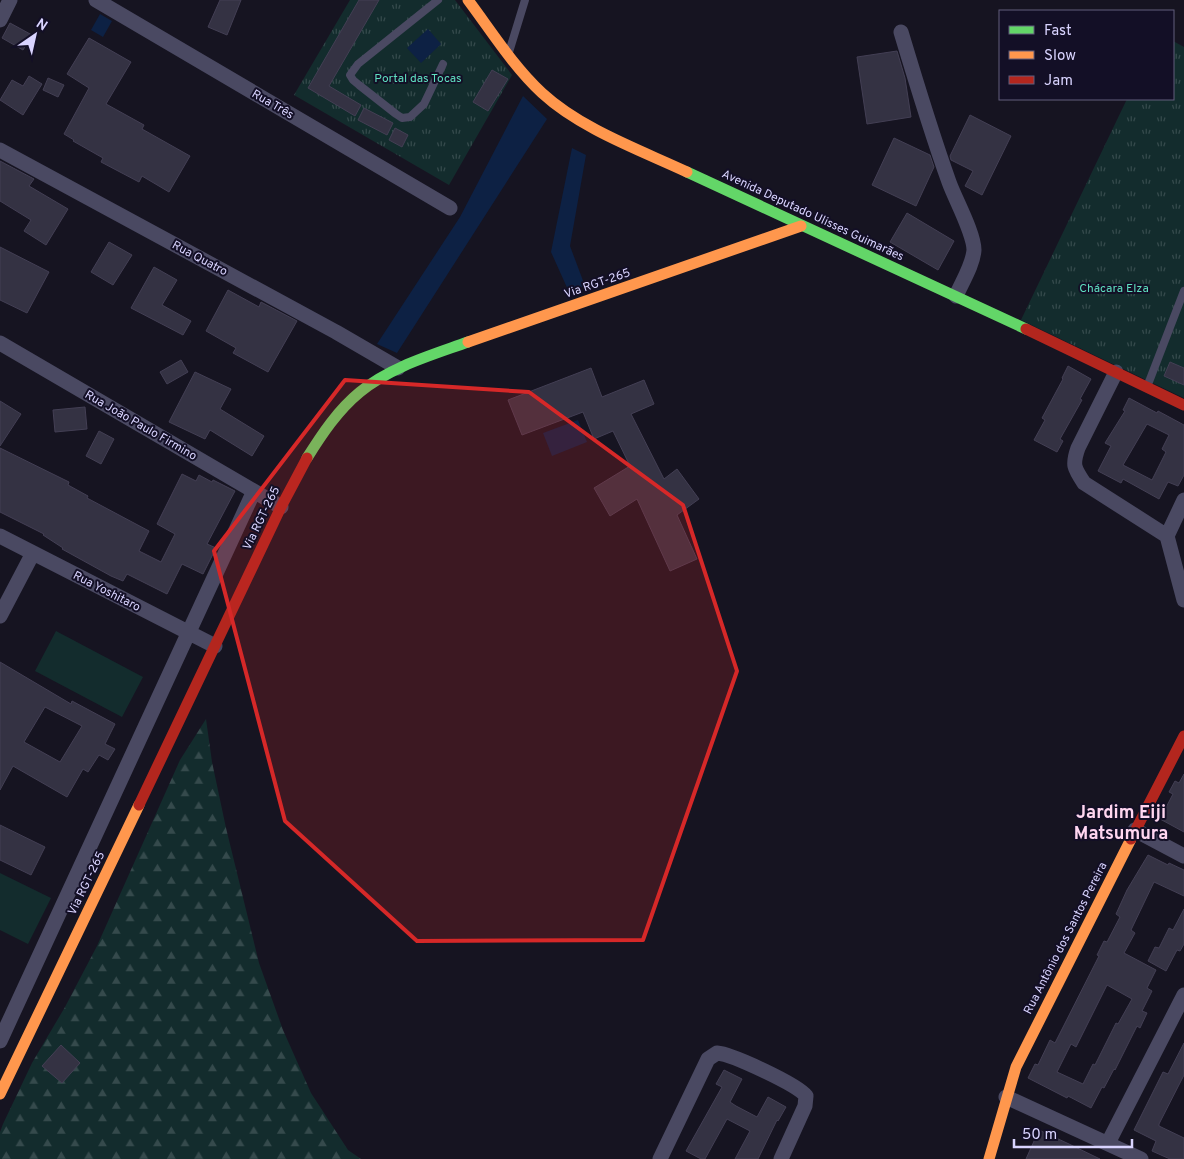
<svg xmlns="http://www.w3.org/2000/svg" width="1184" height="1159" font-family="Overpass,sans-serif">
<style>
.grass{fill:#132c2d}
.forest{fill:url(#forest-firs)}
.park{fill:url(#park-tufts)}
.water{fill:#0d2144}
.building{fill:#343243;stroke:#433f54;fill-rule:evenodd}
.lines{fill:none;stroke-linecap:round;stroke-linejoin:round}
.lane{stroke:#4a4962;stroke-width:8}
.street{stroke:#4a4962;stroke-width:15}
.fast{stroke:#63d668;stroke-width:11}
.slow{stroke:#ff974d;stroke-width:11}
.jam{stroke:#b3261e;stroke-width:11}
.marked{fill:#d62828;fill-opacity:0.2;stroke:#d62828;stroke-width:4;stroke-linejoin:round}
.labels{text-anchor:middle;stroke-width:4;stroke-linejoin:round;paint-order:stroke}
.park-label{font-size:12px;fill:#5fe0c0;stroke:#130f26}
.street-label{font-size:12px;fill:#d9d4ff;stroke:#130f26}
.district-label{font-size:18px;font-weight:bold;fill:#ffd6f0;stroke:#130f26}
</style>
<defs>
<pattern id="forest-firs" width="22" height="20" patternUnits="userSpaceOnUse" patternTransform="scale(1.25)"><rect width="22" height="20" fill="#132c2d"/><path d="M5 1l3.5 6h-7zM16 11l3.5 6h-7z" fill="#354a4c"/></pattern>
<pattern id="park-tufts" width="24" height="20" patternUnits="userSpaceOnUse" patternTransform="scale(1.25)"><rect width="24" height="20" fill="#132c2d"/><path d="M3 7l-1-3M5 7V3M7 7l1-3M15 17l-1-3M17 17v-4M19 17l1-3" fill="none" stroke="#354a4c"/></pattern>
</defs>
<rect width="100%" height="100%" fill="#161421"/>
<path class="grass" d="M56 631 143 677 122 717 35 671Z
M0 873 51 898 28 944 0 930Z"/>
<path class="forest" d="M206 719 212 762 226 828 259 963 283 1030 311 1093 348 1150 361 1159H0V1132L3 1124 32 1063 65 1007 97 946 180 760Z"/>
<path class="park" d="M350 0H455L512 75 449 185 294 95Z
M1173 41 1184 47V398L1021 320 1127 99H1173Z"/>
<path class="water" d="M100 14 112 21 103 37 91 30Z
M428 29 441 44 421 63 407 48Z
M523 96 547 119 397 353 377 344 460 217Z
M572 148 586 155 570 246 585 286 569 292 551 252Z
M578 420 587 442 552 456 543 433Z"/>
<path class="building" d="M220 0H241L227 35 208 27Z
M359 0H379L329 86 361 105 355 116 308 88Z
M10 23 32 35 23 50 2 38Z
M89 38 131 62 106 104 144 125 142 129 190 156 169 192 142 176 139 182 101 162 103 158 73 141 74 140 64 134 89 88 67 74Z
M897 51 905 78 911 117 867 124 857 57Z
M492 70 508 79 488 111 473 102Z
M29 76 42 84 23 115 0 100 12 80 23 86Z
M48 78 64 85 58 97 43 90Z
M364 108 393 123 387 135 358 120Z
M970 115 1011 136 982 195 965 186 973 171 951 160 950 156Z
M395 128 408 135 402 147 389 140Z
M894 138 930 155 934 167 916 206 872 185Z
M0 161 34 179 29 186 68 209 46 245 24 231 31 220 0 201Z
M907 213 954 241 938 270 890 242Z
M109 242 132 255 113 285 91 272Z
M0 247 49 272 27 313 0 300Z
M154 267 177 280 162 305 191 321 183 335 131 308Z
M228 290 259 307 261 302 297 321 268 372 233 353 236 348 206 331Z
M181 360 188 372 167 384 160 372Z
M1170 362 1184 368V385L1164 376Z
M1068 366 1091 379 1080 399 1082 400 1060 439 1063 441 1057 452 1034 440 1045 420 1042 418 1063 379 1062 378Z
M591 368 602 397 644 380 654 404 631 414 664 479 677 469 699 499 677 515 697 559 670 571 637 499 610 516 594 488 630 466 613 431 594 439 583 412 522 435 508 400Z
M195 372 231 389 220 409 264 436 252 456 210 430 205 439 169 422Z
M1129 398 1157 413 1158 411 1184 425V475L1178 486 1168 482 1159 499 1123 479 1121 483 1098 471 1111 446 1105 443 1125 411 1123 410ZM1147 424 1169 435 1162 449 1166 452 1152 480 1123 465Z
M0 401 21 414 0 446Z
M85 407 87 429 55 432 53 410Z
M99 431 114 439 101 464 86 456Z
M0 448 69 482 68 485 88 496 87 498 149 531 139 551 161 562 175 534 157 524 182 474 196 481 199 475 212 482 213 480 235 491 207 544 216 548 203 574 182 564 167 594 127 574 123 581 111 576 62 549 63 548 43 535 44 534 0 512Z
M0 662 71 704 72 701 115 724 105 744 115 749 108 760 99 755 88 772 83 769 67 797 13 766 0 790ZM45 707 82 726 60 762 24 742Z
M1184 774V832L1160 819 1173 794 1169 792 1175 781 1179 783Z
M0 825 45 847 31 875 0 860Z
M1148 855 1168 865 1169 863 1184 870V896L1154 882 1131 930 1135 933 1124 953 1156 970 1147 988 1152 991 1142 1011 1147 1013 1140 1028 1137 1026 1115 1070 1114 1069 1104 1088 1102 1087 1091 1108 1068 1096 1067 1098 1028 1078 1035 1064 1038 1065 1050 1040 1055 1043 1099 956 1097 955 1104 941 1107 942 1120 917 1116 914 1127 890ZM1107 985 1132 999 1118 1024 1116 1023 1095 1065 1093 1064 1083 1084 1057 1072 1071 1044 1076 1047Z
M1184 909V944L1180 951 1177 950 1166 971 1148 961 1155 947 1159 948 1169 928 1173 930Z
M1184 1043V1075L1159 1124V1126L1184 1138V1159H1170L1152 1151 1156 1141 1134 1130 1163 1072 1168 1074Z
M61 1045 80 1063 62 1083 42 1066Z
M724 1070 742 1079 730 1102 736 1106 757 1117 768 1097 786 1107 778 1121 777 1120 758 1159H735L750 1131 727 1119 705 1159H701L686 1151 722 1087 716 1084Z
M1039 1130 1069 1144 1100 1159H1026Z"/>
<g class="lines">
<path class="lane" d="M438 0 358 64 350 75 353 80 359 85 396 114 402 118 410 117 424 104 443 64
M509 52 525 0
M1147 387 1184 291"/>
<path class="street" d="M96 0 450 208
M0 20 10 0
M901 32C916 82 931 132 949 182 955 199 974 233 974 250 973 265 962 282 956 296
M0 150 336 332 398 368
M0 343 281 507
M1116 372 1078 448C1072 465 1074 468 1084 483L1167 536 1184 600
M0 536 215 646
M1167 536 1184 500
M0 616 33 553
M1135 830 1184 856
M0 1041 254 491
M1006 1097 1141 1159
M1108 1143 1184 995
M660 1159 708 1059 717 1053C732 1054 798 1085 806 1096L805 1106 781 1159"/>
<path class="fast" d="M687 172 1026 329
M307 458C322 434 338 410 360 392 390 367 432 355 468 342"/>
<path class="slow" d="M468 0C492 32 513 66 542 93 581 129 640 150 687 172
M468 342 801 226
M0 1094 139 805
M989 1159 1016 1067 1131 839"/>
<path class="jam" d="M1026 329 1184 405
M139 805 281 507 307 458
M1131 839 1184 736"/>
</g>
<path class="marked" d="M345 380 529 392 683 505 737 671 643 940 417 941 285 821 214 551Z"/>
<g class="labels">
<g class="park-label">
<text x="418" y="82">Portal das Tocas</text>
<text x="1114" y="292">Chácara Elza</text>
</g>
<g class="street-label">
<text transform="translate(273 104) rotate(30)" y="4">Rua Três</text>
<text transform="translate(813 215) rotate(25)" y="4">Avenida Deputado Ulisses Guimarães</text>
<text transform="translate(200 258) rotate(28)" y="4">Rua Quatro</text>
<text transform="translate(597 283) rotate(-19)" y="4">Via RGT-265</text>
<text transform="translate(141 425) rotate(30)" y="4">Rua João Paulo Firmino</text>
<text transform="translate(261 518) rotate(-64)" y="4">Via RGT-265</text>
<text transform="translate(107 591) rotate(27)" y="4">Rua Yoshitaro</text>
<text transform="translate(86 883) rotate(-64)" y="4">Via RGT-265</text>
<text transform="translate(1065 938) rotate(-63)" y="4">Rua Antônio dos Santos Pereira</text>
</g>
<g class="district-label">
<text x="1121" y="818">Jardim Eiji<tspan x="1121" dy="21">Matsumura</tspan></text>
</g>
</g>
<rect x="999" y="10" width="175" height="90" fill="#130f26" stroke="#625e7d"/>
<rect x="1009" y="26" width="25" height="8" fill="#63d668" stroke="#625e7d"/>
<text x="1044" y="35" font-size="15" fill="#d9d4ff">Fast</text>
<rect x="1009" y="51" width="25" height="8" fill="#ff974d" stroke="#625e7d"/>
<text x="1044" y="60" font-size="15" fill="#d9d4ff">Slow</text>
<rect x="1009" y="76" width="25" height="8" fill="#b3261e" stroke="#625e7d"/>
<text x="1044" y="85" font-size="15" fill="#d9d4ff">Jam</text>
<g transform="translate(35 35) rotate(34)" stroke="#130f26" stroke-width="4" paint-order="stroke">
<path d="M0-4L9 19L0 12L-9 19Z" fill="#d9d4ff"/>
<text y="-8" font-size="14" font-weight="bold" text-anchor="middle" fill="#d9d4ff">N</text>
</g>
<path d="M1014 1139v8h118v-8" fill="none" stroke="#d9d4ff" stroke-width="2.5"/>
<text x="1022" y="1139" font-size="15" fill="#d9d4ff" stroke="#130f26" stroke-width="4" paint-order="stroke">50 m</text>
</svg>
